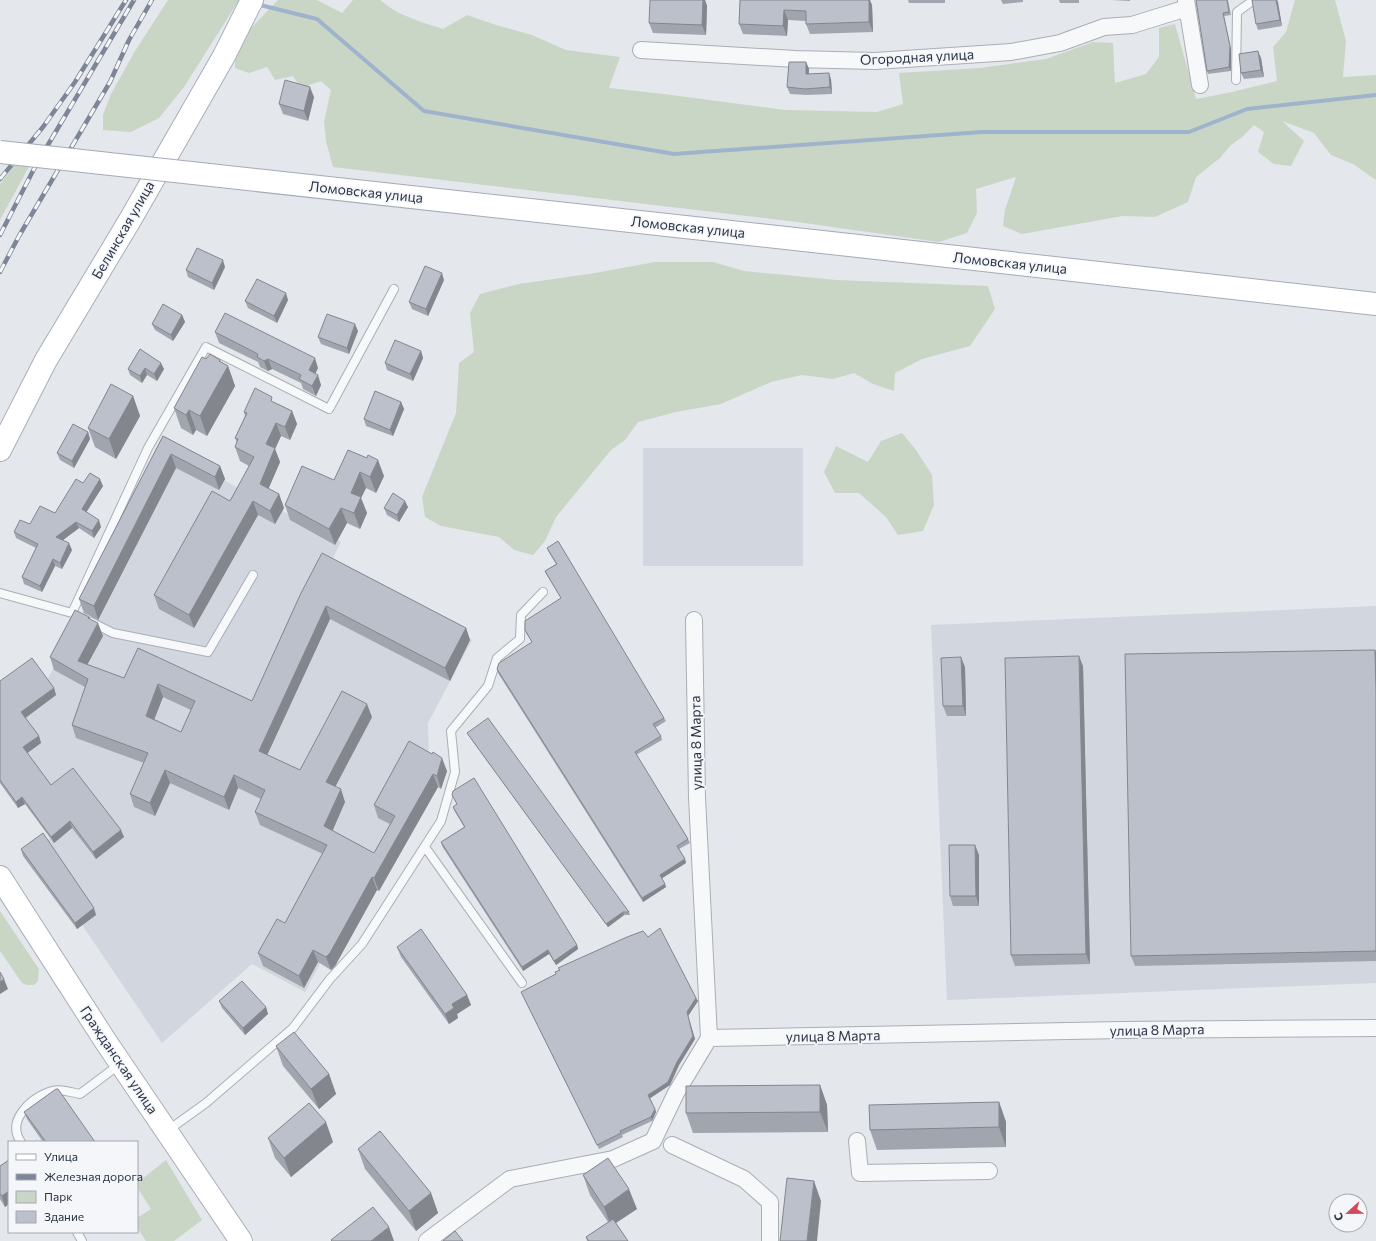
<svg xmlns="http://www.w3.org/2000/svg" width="1376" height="1241" font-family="Commissioner,sans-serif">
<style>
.built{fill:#d2d6de}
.green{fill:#c9d6c5}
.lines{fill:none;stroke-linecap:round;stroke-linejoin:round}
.stream{stroke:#9fb4cc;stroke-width:4}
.service-casing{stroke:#a9aeb7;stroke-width:10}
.minor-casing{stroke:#a9aeb7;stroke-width:18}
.secondary-casing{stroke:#a9aeb7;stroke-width:24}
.primary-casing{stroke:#a3abb8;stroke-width:24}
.service{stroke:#f7f8fa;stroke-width:8}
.minor{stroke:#f7f8fa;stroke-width:16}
.secondary{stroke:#fff;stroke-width:22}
.primary{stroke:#fff;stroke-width:22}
.rail-casing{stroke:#7d8696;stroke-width:4.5}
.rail{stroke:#f4f6f9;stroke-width:3;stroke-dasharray:9;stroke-linecap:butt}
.primary-bridge-casing{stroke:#a3abb8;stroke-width:24;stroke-linecap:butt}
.primary-bridge{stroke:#fff;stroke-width:22}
.wall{fill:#a1a5ae;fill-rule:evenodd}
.shaded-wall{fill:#83868d}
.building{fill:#bbc0ca;stroke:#83868d;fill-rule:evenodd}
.labels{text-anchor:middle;stroke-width:3.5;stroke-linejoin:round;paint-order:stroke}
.street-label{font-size:14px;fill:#2b3445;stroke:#f4f6f9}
</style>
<rect width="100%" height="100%" fill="#e4e7ec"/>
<path class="built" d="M643 448H803V566H643Z
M168 451 341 542 329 566 472 640 428 723 429 760 305 992 252 964 162 1043 32 851 62 829 0 718 45 684Z
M1376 606V983L947 1000 931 625Z"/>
<path class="green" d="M168 0H239L184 87 159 118 131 132 103 130V115L111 94 135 51Z
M278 0H317L342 13 353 0H380C397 15 421 22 443 29L467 15 496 25 532 35 566 50 620 57 609 88 664 94 785 110 877 112 903 104 899 73 980 68 1046 59 1093 42 1113 43 1115 83 1146 74 1159 57V28L1175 24 1196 99 1232 92 1277 81 1273 47 1286 32 1295 0H1335L1346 41 1343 77 1376 75V180L1353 164 1331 155 1314 133 1282 121 1304 141 1291 166 1274 164 1258 152 1264 132 1254 125 1242 137 1231 145 1220 158 1196 177 1188 202 1155 217 1123 216 1022 234 1003 226 1005 210 1016 177 976 189 977 213 967 233 939 242 797 222 333 167 326 141 324 122 331 90 321 81 301 88 293 76 275 80 267 67 249 73 235 68V45Z
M18 159 31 163 0 220V184L15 165Z
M655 262H713L744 271 836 280 988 286 995 309 970 346 922 359 895 373 894 391 873 384 854 373 833 379 802 375 771 382 721 404 676 412 638 422 625 440 611 450 556 517 545 541 533 555 514 550 499 537 441 526 425 517 422 497 456 413 459 363 474 352 470 313 480 294 519 284 595 273Z
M902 433 916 450 932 475 934 505 923 531 898 535 886 517 859 493H835L824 472 836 446 868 462 881 441Z
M0 911 39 969 38 981 34 985H27L22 983 0 951Z
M166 1160 202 1220 174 1241H146L137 1228V1218L151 1209 137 1187V1183Z"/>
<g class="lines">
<path class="stream" d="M256 4 317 19 424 111 674 154 982 132H1189L1247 109 1376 95"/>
<g class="service-casing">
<path id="service" d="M1236 80 1237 12 1254 0
M0 593 72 613 148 448 206 347 329 409 394 289
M91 622 113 633 208 652 253 575
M425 847 522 983
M167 1131 206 1103 293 1028 330 979 362 944 441 821 455 772 451 731 488 686 497 658 520 639 521 615 543 592
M21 1142C6 1121 30 1099 49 1092 59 1088 70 1092 80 1094L120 1064
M77 1232 82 1241"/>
</g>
<g class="minor-casing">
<path id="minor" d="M1186 0 1200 85
M641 50 795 59 875 61 1011 52 1060 43 1104 27 1132 25 1187 8
M694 620 697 797 709 1038 1122 1030 1376 1028
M857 1141 860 1173 989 1171
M672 1145 744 1179 770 1202V1241
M427 1241 510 1179 613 1159 653 1141 676 1093 709 1038"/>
</g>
<g class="secondary-casing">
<path id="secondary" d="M0 450 46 360 130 220 224 56 252 0
M0 877 106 1042 241 1241"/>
</g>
<g class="primary-casing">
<path id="primary" d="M813 241 1376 304"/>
</g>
<use href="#service" class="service"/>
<use href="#minor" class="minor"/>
<use href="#secondary" class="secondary"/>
<use href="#primary" class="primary"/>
<g class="rail-casing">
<path id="rail" d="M0 179 43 127 75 82 126 0
M0 235 36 165 134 0
M0 272 19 236 110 82 129 40 152 0"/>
</g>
<use href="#rail" class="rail"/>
<g class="primary-bridge-casing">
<path id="primary-bridge" d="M0 152 813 241"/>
</g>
<use href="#primary-bridge" class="primary-bridge"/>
</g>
<path class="wall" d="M703 0H705L707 6 706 35 653 33 649 23Z
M740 0 872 5 873 32 810 34 806 24V21L788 20 787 36 743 34 739 24Z
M908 0H945V3H909Z
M1001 0H1023V2L1003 4Z
M1059 0H1079V3H1060Z
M1111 0H1130V1Z
M1196 0H1228L1231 15 1224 16 1231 50V71L1208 74 1207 71Z
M1252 0H1277L1282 26 1258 30 1256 24Z
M1261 58 1264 77 1244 79 1241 73Z
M806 62 809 69V74L831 79 832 94 807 95 790 94 787 87Z
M314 97 308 121 283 114 279 104Z
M225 267 214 290 188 277 186 270Z
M444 280 428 316 412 309 409 302Z
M288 300 277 323 248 308 245 301Z
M182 315 185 322 173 341 155 330 152 324Z
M358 331 349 354 321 344 318 337Z
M215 332 318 368 315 374 321 385 316 396 303 389 301 383 272 369 268 371 260 367 258 362 219 343Z
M140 349 164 369 157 381 147 375 142 383 130 375 128 369Z
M421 351 423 358 413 381 387 370 385 363Z
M206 359 220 360 221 362 228 366 235 386 207 436 196 430 193 435 181 428 174 408Z
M133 396 140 416 116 459 95 447 88 428Z
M274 402 292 411 297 424 290 440 281 436 275 449 280 462 268 489 279 494 284 508 275 524 258 515 194 628 159 609 154 595 230 501 249 466 240 461 235 447 237 443 235 438 245 416 244 412Z
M401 402 404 409 393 436 366 426 364 419Z
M88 432 90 439 74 468 60 460 57 453Z
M163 436 220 466 225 479 219 490 176 468 98 620 84 613 79 599Z
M348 450 384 476 376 493 366 488 361 498 367 513 360 529 347 523 335 545 290 520 285 505 334 480Z
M83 483 103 486 86 512 101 527 94 538 79 528 63 540 72 550 62 569 55 566 42 592 24 584 22 577 36 548 16 538 14 532 55 513Z
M408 507 399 522 387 515 384 508Z
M547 548 664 718 666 721 655 728 661 736 662 740 636 755 688 839 690 843 679 849 685 859 686 863 661 878 665 884 666 887 643 902 498 673 497 669 532 642 526 633 525 630 561 598 546 574 545 571 556 564 548 551Z
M301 593 466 628 470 640 450 681 330 619 267 755 300 770 372 717 335 786 345 802 332 830 374 853 390 824 378 818 374 805 409 741 447 771 441 789 438 787 379 891 377 890 335 966 331 970 318 962 304 988 263 966 258 953 285 923 323 854 260 825 255 812 261 799 238 788 229 810 170 783 155 816 134 807 130 794 144 763 76 738 72 725 85 687 54 670 50 657 89 617 103 636 87 665 124 678 138 648 252 701ZM163 697 191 710 181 732 154 719Z
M1375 650 1376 652V961L1135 966 1131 956Z
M1083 666 1090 964 1015 966 1011 955Z
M965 667 966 716H947L943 706Z
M0 681 54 688 56 695 25 718 39 736 41 743 27 753 51 785 124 837 96 859 72 828 54 843 25 804 18 808 0 783Z
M467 733 629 912 630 915H624L608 927 469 736Z
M452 795 577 945 578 949 556 965 549 954 523 971 442 846 441 842 464 827 454 810 453 807 457 804Z
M21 849 96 915 77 929 23 856Z
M979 855V906H953L950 896Z
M648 937 696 998 698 1001 688 1016 695 1039 679 1065 670 1085 650 1098 656 1112 652 1121 622 1135 623 1137 599 1149 521 992 556 974 559 970 558 968Z
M397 947 467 995 471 1005 457 1014 458 1018 449 1024 401 957Z
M219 1001 266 1007 268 1014 245 1035 222 1008Z
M276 1046 329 1074 336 1094 319 1109 283 1066Z
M820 1085 827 1105 828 1132 693 1133 686 1113Z
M999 1102 1006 1122V1147L877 1150 870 1130Z
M24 1112 95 1142H43L27 1119Z
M268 1138 333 1142 291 1177 275 1158Z
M358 1149 431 1193 438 1213 416 1231 365 1169Z
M9 1160V1204L5 1207 0 1199V1166Z
M583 1175 637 1209 616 1223 628 1241H587L586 1237 608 1222 590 1195Z"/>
<path class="shaded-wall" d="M703 0H705L707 6 706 35 702 25Z
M869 0H870L872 5 873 32 869 22Z
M1276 0H1277L1278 2 1282 26 1280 20Z
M784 10 788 20 787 36 783 26Z
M1223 13 1231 50V71L1229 67Z
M1258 51 1261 58 1264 77 1261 70Z
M806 62 809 69 808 81 806 74Z
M829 73 831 79 832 94 830 87Z
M310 87 314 97 308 121 304 111Z
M223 260 225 267 214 290 212 283Z
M442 273 444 280 428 316 426 309Z
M286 293 288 300 277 323 274 316Z
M182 315 185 322 173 341 171 335Z
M355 324 358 331 349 354 347 348Z
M421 351 423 358 413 381 410 374Z
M315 358 318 368 312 380 309 370Z
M268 359 272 369 268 371 264 361Z
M220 360 224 372 228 366 235 386 207 436 200 416Z
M161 363 164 369 157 381 154 374Z
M145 368 147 375 142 383 140 376Z
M318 375 321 385 316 396 312 386Z
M133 396 140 416 116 459 109 439Z
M401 402 404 409 393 436 390 430Z
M189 410 196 430 193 435 186 415Z
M292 411 297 424 290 440 285 427Z
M276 423 281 436 275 449 280 462 265 497 260 484 266 444Z
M88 432 90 439 74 468 72 461Z
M171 454 176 468 98 620 94 606Z
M378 460 384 476 376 493 370 477Z
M220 466 225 479 219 490 215 477Z
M360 472 366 488 361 498 367 513 360 529 354 513 351 493Z
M100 479 103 486 84 516 82 509Z
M279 494 284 508 275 524 270 511Z
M253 501 258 515 194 628 189 615Z
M405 501 408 507 399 522 397 515Z
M341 508 347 523 335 545 329 529Z
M99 520 101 527 94 538 92 531Z
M76 522 79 528 59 543 56 537Z
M69 543 72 550 62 569 60 563Z
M53 559 55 566 42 592 40 586Z
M326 606 330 619 263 764 259 751Z
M98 623 103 636 82 674 78 661Z
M466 628 470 640 450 681 445 668Z
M1375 650 1376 652V692Z
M1079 656 1083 666 1090 964 1086 954Z
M961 657 965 667 966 716 963 706Z
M158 684 163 697 151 728 146 716Z
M54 688 56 695 24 719 21 712Z
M367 704 372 717 331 795 326 782Z
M39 736 41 743 26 754 23 747Z
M442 758 447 771 441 789 437 776Z
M165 770 170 783 155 816 150 803Z
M433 774 438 787 379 891 374 878Z
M234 775 238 788 229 810 224 797Z
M341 789 345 802 329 839 324 826Z
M22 797 25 804 18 808 16 802Z
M70 821 72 828 54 843 51 837Z
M121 830 124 837 96 859 93 852Z
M975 845 979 855V906L976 896Z
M685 859 686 863 661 879 660 875Z
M372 877 377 890 335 966 331 970 326 957Z
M665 884 666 887 643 902 642 898Z
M94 908 96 915 77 929 75 923Z
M623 912 624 915 608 927 606 924Z
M577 945 578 949 556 965 554 961Z
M313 950 318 962 304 988 299 976Z
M548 950 549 954 523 971 522 967Z
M4 979 8 989 0 994V982Z
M467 995 471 1005 457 1014 458 1018 449 1024 445 1014 452 1004Z
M696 998 698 1001 688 1016 695 1039 679 1065 670 1085 649 1099 648 1095 687 1012Z
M266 1007 268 1014 245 1035 243 1028Z
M329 1074 336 1094 319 1109 311 1089Z
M820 1085 827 1105 828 1132 820 1112Z
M999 1102 1006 1122V1147L999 1127Z
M655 1109 656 1112 652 1121 651 1117Z
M326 1122 333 1142 291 1177 284 1158Z
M814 1181 821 1201 817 1241H807Z
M629 1189 637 1209 611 1226 604 1207Z
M9 1191V1204L5 1207 2 1196Z
M431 1193 438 1213 416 1231 409 1211Z
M389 1227 394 1241H371Z"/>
<path class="building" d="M650 0H703L702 25 649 23Z
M740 0H869V22L806 24V11L784 10 783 26 739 24Z
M1196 0H1227L1229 12 1223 13 1230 46 1229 67 1207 71Z
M1252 0H1276L1280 20 1256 24Z
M1258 51 1261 70 1241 73 1239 54Z
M789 62H806V74L829 73 830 87 805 89 787 87Z
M285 80 310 87 304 111 279 104Z
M197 248 223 260 212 283 186 270Z
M425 266 442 273 426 309 409 302Z
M257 279 286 293 274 316 245 301Z
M163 304 182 315 171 335 152 324Z
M225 313 315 358 309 370 318 375 312 386 299 379 301 375 268 359 264 361 257 357 258 354 215 332Z
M327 314 355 324 347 348 318 337Z
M395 340 421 351 410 374 385 363Z
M140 349 161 363 154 374 145 368 140 376 128 369Z
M210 354 220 360 219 361 228 366 200 416 189 410 186 415 174 408 202 357 206 359Z
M111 384 133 396 109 439 88 428Z
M255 388 272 397 271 401 292 411 285 427 276 423 266 444 275 448 260 484 279 494 270 511 253 501 189 615 154 595 212 491 230 501 254 457 235 447 238 439 235 438 247 413 244 412Z
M375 391 401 402 390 430 364 419Z
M73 424 88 432 72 461 57 453Z
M163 436 220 466 215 477 171 454 94 606 79 599Z
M348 450 367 458 368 455 378 460 370 477 360 472 351 493 361 497 354 513 341 508 329 529 285 505 302 466 334 480Z
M90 473 100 479 82 509 99 520 92 531 76 522 56 537 69 543 60 563 53 559 40 586 22 577 38 544 14 532 20 520 30 524 40 506 55 513 76 479 83 483Z
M393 493 405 501 397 515 384 508Z
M558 541 664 718 653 724 661 736 635 752 688 839 677 846 685 859 660 875 665 884 642 898 497 669 499 663 532 642 525 630V621L561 598 545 571 557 564 547 548Z
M322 553 466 628 445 668 326 606 259 751 300 770 342 691 367 704 326 782 341 789 324 826 374 853 395 816 374 805 409 741 432 754 433 752 442 758 437 776 433 774 374 878 372 877 330 953 326 957 313 950 299 976 258 953 277 919 285 923 327 845 255 812 265 790 234 775 224 797 165 770 150 803 130 794 148 753 72 725 88 679 50 657 75 610 89 617 88 618 98 623 78 661 124 678 138 648 252 701 301 593ZM158 684 195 701 181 732 146 716Z
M1375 650 1376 692V951L1131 956 1125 654Z
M1079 656 1086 954 1011 955 1005 658Z
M961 657 963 706H943L941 658Z
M32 658 54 688 21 712 39 736 23 747 51 785 73 768 121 830 93 852 70 821 51 837 22 797 16 802 0 780V681Z
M488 718 629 912H623L606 924 467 733Z
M474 778 577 945 554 961 548 950 522 967 441 842 465 827 453 807 457 804 452 795 453 791Z
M43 833 94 908 75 923 21 849Z
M949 845H975L976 896H950Z
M660 928 696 998 687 1012 693 1036 677 1062 668 1082 648 1095 655 1109 651 1117 620 1131 621 1133 597 1145 521 992 556 974 555 972 560 970 558 968 627 937 643 931 648 937Z
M421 929 467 995 452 1004 454 1008 445 1014 397 947Z
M0 972 4 979 0 982Z
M242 981 266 1007 243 1028 219 1001Z
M294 1032 329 1074 311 1089 276 1046Z
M820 1085V1112L686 1113V1086Z
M56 1089H58L95 1142H46L24 1112Z
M999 1102V1127L870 1130 869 1105Z
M309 1103 326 1122 284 1158 268 1138Z
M380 1131 431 1193 409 1211 358 1149Z
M608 1158 629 1189 604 1207 583 1175Z
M9 1160V1191L2 1196 0 1194V1166Z
M787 1178 814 1181 807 1241H780Z
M373 1207 389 1227 371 1241H332L331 1240Z
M613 1219 628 1241H589L586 1237Z
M455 1231 463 1241H443Z"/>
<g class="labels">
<g class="street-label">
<text transform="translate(917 57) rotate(-3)" y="5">Огородная улица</text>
<text transform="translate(366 192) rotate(6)" y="5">Ломовская улица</text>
<text transform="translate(688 227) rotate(6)" y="5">Ломовская улица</text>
<text transform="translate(123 230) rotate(-60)" y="5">Белинская улица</text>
<text transform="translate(1010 263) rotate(6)" y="5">Ломовская улица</text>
<text transform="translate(696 743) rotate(-91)" y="5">улица 8 Марта</text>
<text transform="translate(1157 1030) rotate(-1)" y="5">улица 8 Марта</text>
<text transform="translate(833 1036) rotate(-1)" y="5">улица 8 Марта</text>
<text transform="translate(119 1060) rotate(56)" y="5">Гражданская улица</text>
</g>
</g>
<rect x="8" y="1141" width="130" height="92" fill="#f4f6f9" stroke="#a4a8b1"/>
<rect x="16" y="1154" width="20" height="6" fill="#ffffff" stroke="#a4a8b1"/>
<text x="44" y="1161" font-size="12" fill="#2b3445">Улица</text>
<rect x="16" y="1174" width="20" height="6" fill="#7d8696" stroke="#a4a8b1"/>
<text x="44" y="1181" font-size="12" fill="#2b3445">Железная дорога</text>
<rect x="16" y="1191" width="20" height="12" fill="#c9d6c5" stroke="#a4a8b1"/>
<text x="44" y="1201" font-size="12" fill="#2b3445">Парк</text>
<rect x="16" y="1211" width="20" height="12" fill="#bbc0ca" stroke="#a4a8b1"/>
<text x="44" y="1221" font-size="12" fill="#2b3445">Здание</text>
<g transform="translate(1348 1213) rotate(248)"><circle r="19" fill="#f4f6f9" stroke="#a4a8b1"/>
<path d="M0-3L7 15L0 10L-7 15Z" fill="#d1495b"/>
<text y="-6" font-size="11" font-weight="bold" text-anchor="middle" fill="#2b3445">С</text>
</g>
</svg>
